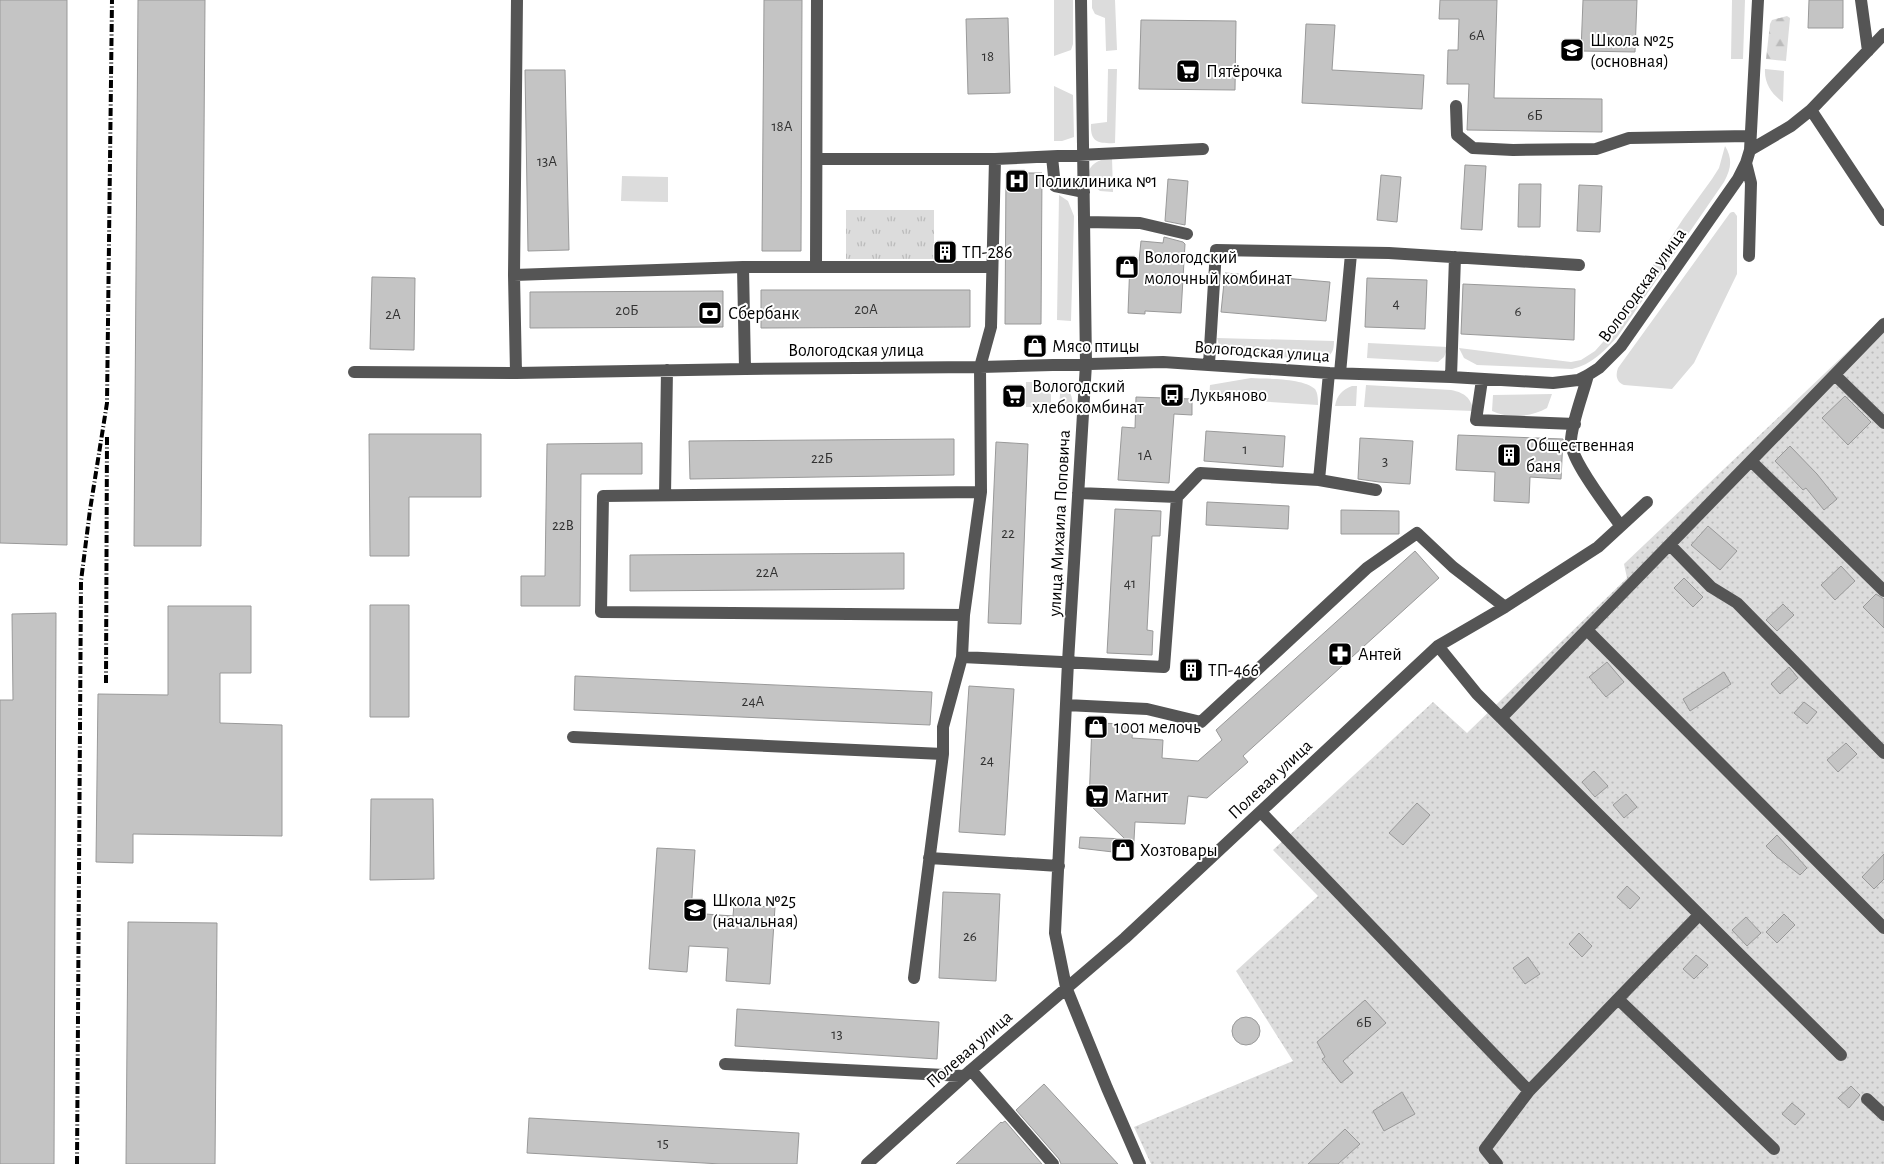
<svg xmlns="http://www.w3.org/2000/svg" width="1884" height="1164" font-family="'Alegreya Sans',sans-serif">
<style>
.grass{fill:#dcdcdc}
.forest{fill:url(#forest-firs)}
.park{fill:url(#park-tufts)}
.garden{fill:url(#garden-dots)}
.building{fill:#c4c4c4;stroke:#999}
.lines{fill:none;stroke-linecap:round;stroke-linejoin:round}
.minor{stroke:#555;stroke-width:12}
.rail{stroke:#000;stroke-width:4;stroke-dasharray:8 2.5 1 2.5;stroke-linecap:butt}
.labels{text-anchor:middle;stroke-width:4;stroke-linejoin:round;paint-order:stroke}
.number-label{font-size:15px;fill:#313131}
.poi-label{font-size:18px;fill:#000;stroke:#fff;text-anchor:start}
.street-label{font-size:18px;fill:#000;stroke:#fff}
</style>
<defs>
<pattern id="forest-firs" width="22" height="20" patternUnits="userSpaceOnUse" patternTransform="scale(1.25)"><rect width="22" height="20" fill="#dcdcdc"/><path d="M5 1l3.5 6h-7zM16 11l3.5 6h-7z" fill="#bbb"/></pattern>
<pattern id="park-tufts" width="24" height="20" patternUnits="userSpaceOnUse" patternTransform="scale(1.25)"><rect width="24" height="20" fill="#dcdcdc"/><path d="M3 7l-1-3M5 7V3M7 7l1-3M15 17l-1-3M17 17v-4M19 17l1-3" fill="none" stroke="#bbb"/></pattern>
<pattern id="garden-dots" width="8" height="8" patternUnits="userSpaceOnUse" patternTransform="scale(1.25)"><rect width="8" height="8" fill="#dcdcdc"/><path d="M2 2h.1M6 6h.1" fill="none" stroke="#bbb" stroke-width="1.8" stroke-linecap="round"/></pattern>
</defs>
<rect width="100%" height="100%" fill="#fff"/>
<path class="grass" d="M1054 0H1073V44L1071 50 1054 56Z
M1092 0H1115L1117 50 1106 51 1105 18 1095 14 1092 8Z
M1732 0H1745L1743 59H1731Z
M1108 69H1117L1115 143C1098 144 1090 142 1091 124L1107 122Z
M1765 69 1784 71 1783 102C1772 95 1764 83 1765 69Z
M1054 86 1073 95 1074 137 1062 141H1054Z
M1725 146C1733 159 1731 169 1724 182L1618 336C1606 350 1591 365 1572 369L1477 365 1464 358 1459 348 1571 362 1581 360 1595 351 1603 342 1683 219 1712 179 1719 168Z
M1112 157 1113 192 1100 191C1079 173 1090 161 1112 157Z
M622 176 668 177V202L621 201Z
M1059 195 1068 201 1074 216 1071 321 1057 320Z
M1732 212H1734L1737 216V274L1694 363 1672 389 1624 385C1617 382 1615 376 1618 368L1730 213Z
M1217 338 1334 341C1334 351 1332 355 1323 359L1231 355 1220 349Z
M1368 343 1448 347 1444 357 1438 362 1367 358Z
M1251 378C1267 379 1303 378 1315 389 1318 393 1318 400 1318 405L1209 398 1210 385Z
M1026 382H1051V407H1026Z
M1061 383C1069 388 1074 397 1072 407H1059Z
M1366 385 1451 390C1465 393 1470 397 1474 411L1364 407Z
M1352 386H1357L1356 406H1335C1337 395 1342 390 1352 386Z
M1552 394 1547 408C1531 417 1509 419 1492 411L1493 395Z"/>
<path class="forest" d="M1787 16 1790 18 1786 61 1766 59 1770 24 1772 20Z"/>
<path class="park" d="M846 210H934V259H846Z"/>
<path class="garden" d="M1884 317V1164H1151L1134 1127 1293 1061 1236 971 1318 896 1273 850 1433 702 1467 733 1627 578 1624 564Z"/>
<path class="building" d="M0 0H67V545L0 543Z
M138 0H205L201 546H134Z
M764 0H802L801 251H762Z
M1440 0H1497L1494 98 1602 99V132L1467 130 1469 84H1447L1448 50H1458L1459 19H1439Z
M1583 0H1637L1635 52 1581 51Z
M1809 0H1843V28H1808Z
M1008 18 1010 93 968 94 966 19Z
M1141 20 1236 21 1235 90 1139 89Z
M1306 24 1335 25 1332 70 1424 75 1422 109 1302 103Z
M525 70H565L569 250 528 251Z
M1465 165 1486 166 1482 230 1461 229Z
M1006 173H1042L1041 324H1005Z
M1381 175 1401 177 1397 222 1377 220Z
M1168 179 1188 181 1185 225 1165 221Z
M1519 184H1541L1540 227H1518Z
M1579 185 1602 186 1600 232 1577 231Z
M1164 237 1183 242 1185 244 1181 313 1145 311V314L1128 313 1130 261H1139L1141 241 1163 243Z
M1225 273 1330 282 1326 321 1221 312Z
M372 277 415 278 414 350 370 349Z
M1367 278 1427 280 1425 329 1365 327Z
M1463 284 1575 289 1574 340 1461 334Z
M761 290H970V327L761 328Z
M723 291V327L530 328V292Z
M1005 388H1024V403H1005Z
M1845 396 1871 422 1848 445 1822 418Z
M1136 397 1192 399V415L1174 414 1169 483 1118 480 1122 427 1135 428Z
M1206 431 1285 436 1283 467 1204 461Z
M369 434H481V497H409V556H370Z
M1458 435 1563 439 1561 479 1530 477 1529 503 1494 501 1495 472 1456 470Z
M1360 438 1413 441 1410 484 1379 482 1358 479Z
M954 439V475L690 479 689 441Z
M996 442 1028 444 1021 624 988 623Z
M642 443V474H581L580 606H521V576H545L547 444Z
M1790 446 1817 474 1837 499 1824 510 1806 488 1803 490 1775 461Z
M1207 502 1289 506 1288 529 1206 525Z
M1115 509 1161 511 1160 536H1152L1147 630 1153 631 1152 655 1107 653Z
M1341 510 1399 511V534H1341Z
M1708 526 1737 551 1720 570 1691 545Z
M1415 551 1439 578 1243 756 1248 762 1207 798 1188 796 1185 824 1135 822 1133 858 1112 857 1113 852 1079 848 1080 837 1125 839 1089 804 1092 723 1133 724 1132 738 1163 740 1162 758 1198 761 1222 740 1216 730Z
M904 553V589L630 591V555Z
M1841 566 1855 581 1835 600 1821 585Z
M1684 578 1703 597 1693 607 1674 588Z
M1876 594 1884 599V628L1863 607Z
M1783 604 1794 615 1777 631 1766 620Z
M370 605H409V717H370Z
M168 606H251V673H220V723L282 725V836L133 834V863L96 862 98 694 168 695Z
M56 613 54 1164H0V700H13L12 614Z
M1182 662H1200L1199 679 1182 678Z
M1607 662 1624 682 1606 697 1589 677Z
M1789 667 1798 678 1780 694 1771 684Z
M1724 672 1731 684 1690 711 1683 699Z
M575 676 932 692 930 725 574 710Z
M969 686 1014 689 1005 835 959 832Z
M1804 702 1817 712 1807 724 1794 713Z
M1846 743 1857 754 1838 772 1827 760Z
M1594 771 1608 786 1595 797 1582 782Z
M1626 794 1637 807 1624 818 1613 805Z
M371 799H433L434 879 370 880Z
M1417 803 1430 815 1403 845 1389 833Z
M1777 835 1807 868 1800 875 1776 856 1766 846Z
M657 848 695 850 691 913 733 916 734 905 775 907 770 984 726 981 728 948 689 946 687 972 649 969Z
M1884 854V879L1874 889 1862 877Z
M1627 886 1640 898 1630 909 1617 897Z
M943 892 1000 894 996 981 939 978Z
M1784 914 1795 925 1777 943 1766 932Z
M1746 917 1761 933 1747 946 1732 930Z
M128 922 217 923 215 1164H126Z
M1579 933 1592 946 1582 957 1569 944Z
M1696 955 1708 965 1694 979 1683 969Z
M1528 957 1540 974 1525 984 1513 968Z
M1365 1000 1386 1023 1343 1061 1353 1073 1341 1083 1322 1059 1325 1057 1317 1042Z
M737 1009 939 1022 937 1059 735 1046Z
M1232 1031a14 14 0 1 1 28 0a14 14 0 1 1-28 0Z
M1044 1084 1118 1164H1061L1059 1159 1016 1110Z
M1851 1086 1860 1095 1849 1108 1838 1098Z
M1402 1092 1415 1114 1384 1131 1373 1111Z
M1792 1103 1805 1114 1795 1125 1782 1114Z
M529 1118 799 1133 797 1164H721L527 1153Z
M1005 1121 1042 1164H956L1001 1122 1002 1123Z
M1345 1129 1360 1144 1338 1164H1308Z"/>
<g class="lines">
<path class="minor" d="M1081 0 1086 364 1068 662 1055 933 1066 987 1107 1088 1140 1164
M1861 0 1868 51
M1456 106 1457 135 1473 148 1513 150 1596 149 1629 138 1750 136
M1811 110 1884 220
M1750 150 1791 126 1811 110 1884 34
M1052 157 1055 186 1084 192
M817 159H995
M1746 163 1751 183 1749 256
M1084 222 1140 223 1187 234
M743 267 745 369
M816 267 817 0
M514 275 743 267H992
M1209 364 1216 250 1389 253 1579 265
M354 372 516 373 745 369 980 367 1163 362 1329 373 1451 377 1553 383 1578 380 1588 375 1599 368 1621 346 1738 179 1746 163 1750 150 1758 0
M516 373 514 275 517 0
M1340 373 1351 254
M1588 375C1584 391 1570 428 1571 443 1572 462 1608 508 1620 525
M1835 375 1884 423
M1451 377 1455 257
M1482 380 1476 420 1575 424
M1751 461 1884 591
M1319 480 1329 373
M1078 493 1177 497 1164 667 962 657 964 615 981 492 980 367 991 327 995 159 1203 149
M665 495 667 370
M1177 497 1200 473 1319 480 1376 490
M1670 545 1711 587 1737 603 1884 753
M964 615 601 612 603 496 981 492
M1587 630 1884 928
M1438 646 1477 694 1841 1055
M1066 705 1147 709 1201 722 1367 568 1417 533 1453 567 1505 607
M1501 718 1884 324
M573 737 943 754
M1261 812 1529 1091
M929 858 1059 866
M914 978 943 754V727L962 657
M1618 999 1774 1149
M725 1064 964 1076
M971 1070 1053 1164
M1867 1099 1884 1115
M867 1164 971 1070 1125 938 1438 646 1505 607 1598 547 1647 502
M1497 1164 1485 1149 1529 1091 1699 915"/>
<path class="rail" d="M106 683 107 435
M77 1164 81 581 90 510 107 403 112 0"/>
</g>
<defs>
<g id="school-square" transform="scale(1.25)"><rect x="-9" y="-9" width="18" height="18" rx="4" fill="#000" stroke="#fff"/><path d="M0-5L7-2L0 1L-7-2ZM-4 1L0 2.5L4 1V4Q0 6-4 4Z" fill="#fff"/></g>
<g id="supermarket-square" transform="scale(1.25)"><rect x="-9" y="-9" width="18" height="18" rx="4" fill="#000" stroke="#fff"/><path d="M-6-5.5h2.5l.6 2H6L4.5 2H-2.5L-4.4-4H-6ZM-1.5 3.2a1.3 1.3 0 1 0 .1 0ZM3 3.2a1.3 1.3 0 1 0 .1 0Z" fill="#fff"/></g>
<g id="hospital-square" transform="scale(1.25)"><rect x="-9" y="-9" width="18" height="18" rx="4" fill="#000" stroke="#fff"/><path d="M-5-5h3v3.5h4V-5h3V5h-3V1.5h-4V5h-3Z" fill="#fff"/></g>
<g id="building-square" transform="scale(1.25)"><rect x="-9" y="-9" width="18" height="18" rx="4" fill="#000" stroke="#fff"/><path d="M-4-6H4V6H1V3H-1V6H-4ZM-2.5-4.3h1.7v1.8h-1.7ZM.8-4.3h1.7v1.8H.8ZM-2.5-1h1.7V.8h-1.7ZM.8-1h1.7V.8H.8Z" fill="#fff"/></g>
<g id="shop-square" transform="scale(1.25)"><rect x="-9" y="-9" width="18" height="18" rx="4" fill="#000" stroke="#fff"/><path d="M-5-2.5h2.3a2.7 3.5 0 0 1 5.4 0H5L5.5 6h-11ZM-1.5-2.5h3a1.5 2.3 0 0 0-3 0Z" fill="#fff"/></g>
<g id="bank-square" transform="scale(1.25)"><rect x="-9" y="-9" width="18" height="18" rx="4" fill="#000" stroke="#fff"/><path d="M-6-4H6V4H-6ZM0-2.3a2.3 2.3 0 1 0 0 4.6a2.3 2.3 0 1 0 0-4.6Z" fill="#fff"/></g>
<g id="bus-square" transform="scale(1.25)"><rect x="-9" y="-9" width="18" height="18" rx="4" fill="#000" stroke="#fff"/><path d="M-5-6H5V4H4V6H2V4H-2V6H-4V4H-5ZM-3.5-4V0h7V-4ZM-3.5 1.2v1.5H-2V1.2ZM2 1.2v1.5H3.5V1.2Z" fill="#fff"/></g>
<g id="pharmacy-square" transform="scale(1.25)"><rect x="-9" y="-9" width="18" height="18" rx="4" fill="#000" stroke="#fff"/><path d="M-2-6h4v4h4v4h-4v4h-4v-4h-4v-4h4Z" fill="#fff"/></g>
</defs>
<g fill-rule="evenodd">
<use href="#school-square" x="1572" y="50"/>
<use href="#supermarket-square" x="1188" y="71"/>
<use href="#hospital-square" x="1017" y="181"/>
<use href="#building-square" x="945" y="252"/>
<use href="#shop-square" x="1127" y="267"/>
<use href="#bank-square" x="710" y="313"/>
<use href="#shop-square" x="1035" y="346"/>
<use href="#bus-square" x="1172" y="395"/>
<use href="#supermarket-square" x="1014" y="396"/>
<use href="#building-square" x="1509" y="455"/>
<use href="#pharmacy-square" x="1340" y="654"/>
<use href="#building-square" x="1191" y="670"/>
<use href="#shop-square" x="1096" y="727"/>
<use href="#supermarket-square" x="1097" y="796"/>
<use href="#shop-square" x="1123" y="850"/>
<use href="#school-square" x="695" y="910"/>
</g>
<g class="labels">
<g class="number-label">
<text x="1477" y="40">6А</text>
<text x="988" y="61">18</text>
<text x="1535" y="120">6Б</text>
<text x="782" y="131">18А</text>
<text x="547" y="166">13А</text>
<text x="1396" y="308">4</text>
<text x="866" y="314">20А</text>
<text x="627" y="315">20Б</text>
<text x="1518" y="316">6</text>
<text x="393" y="319">2А</text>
<text x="1245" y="454">1</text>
<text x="1145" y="460">1А</text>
<text x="822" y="463">22Б</text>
<text x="1385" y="466">3</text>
<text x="563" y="530">22В</text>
<text x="1008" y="538">22</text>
<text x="767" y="577">22А</text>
<text x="1130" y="588">41</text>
<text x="753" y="706">24А</text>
<text x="987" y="765">24</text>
<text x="970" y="941">26</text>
<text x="1364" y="1027">6Б</text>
<text x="837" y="1039">13</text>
<text x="663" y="1148">15</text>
</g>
<g class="poi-label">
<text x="1590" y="46">Школа №25<tspan x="1590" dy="21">(основная)</tspan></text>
<text x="1206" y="77">Пятёрочка</text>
<text x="1034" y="187">Поликлиника №1</text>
<text x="962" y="258">ТП-286</text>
<text x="1144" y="263">Вологодский<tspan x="1144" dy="21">молочный комбинат</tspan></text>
<text x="728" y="319">Сбербанк</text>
<text x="1052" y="352">Мясо птицы</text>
<text x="1032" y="392">Вологодский<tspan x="1032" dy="21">хлебокомбинат</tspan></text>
<text x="1190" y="401">Лукьяново</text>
<text x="1526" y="451">Общественная<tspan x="1526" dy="21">баня</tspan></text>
<text x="1358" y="660">Антей</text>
<text x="1208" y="676">ТП-466</text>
<text x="1114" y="733">1001 мелочь</text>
<text x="1114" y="802">Магнит</text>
<text x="1140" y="856">Хозтовары</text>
<text x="712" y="906">Школа №25<tspan x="712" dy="21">(начальная)</tspan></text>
</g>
<g class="street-label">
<text transform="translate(1642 285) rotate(-54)" y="6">Вологодская улица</text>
<text x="856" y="356">Вологодская улица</text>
<text transform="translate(1262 351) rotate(4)" y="6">Вологодская улица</text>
<text transform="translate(1059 523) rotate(-87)" y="6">улица Михаила Поповича</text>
<text transform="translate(1270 779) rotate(-43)" y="6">Полевая улица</text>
<text transform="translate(969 1049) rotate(-41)" y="6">Полевая улица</text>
</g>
</g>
</svg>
